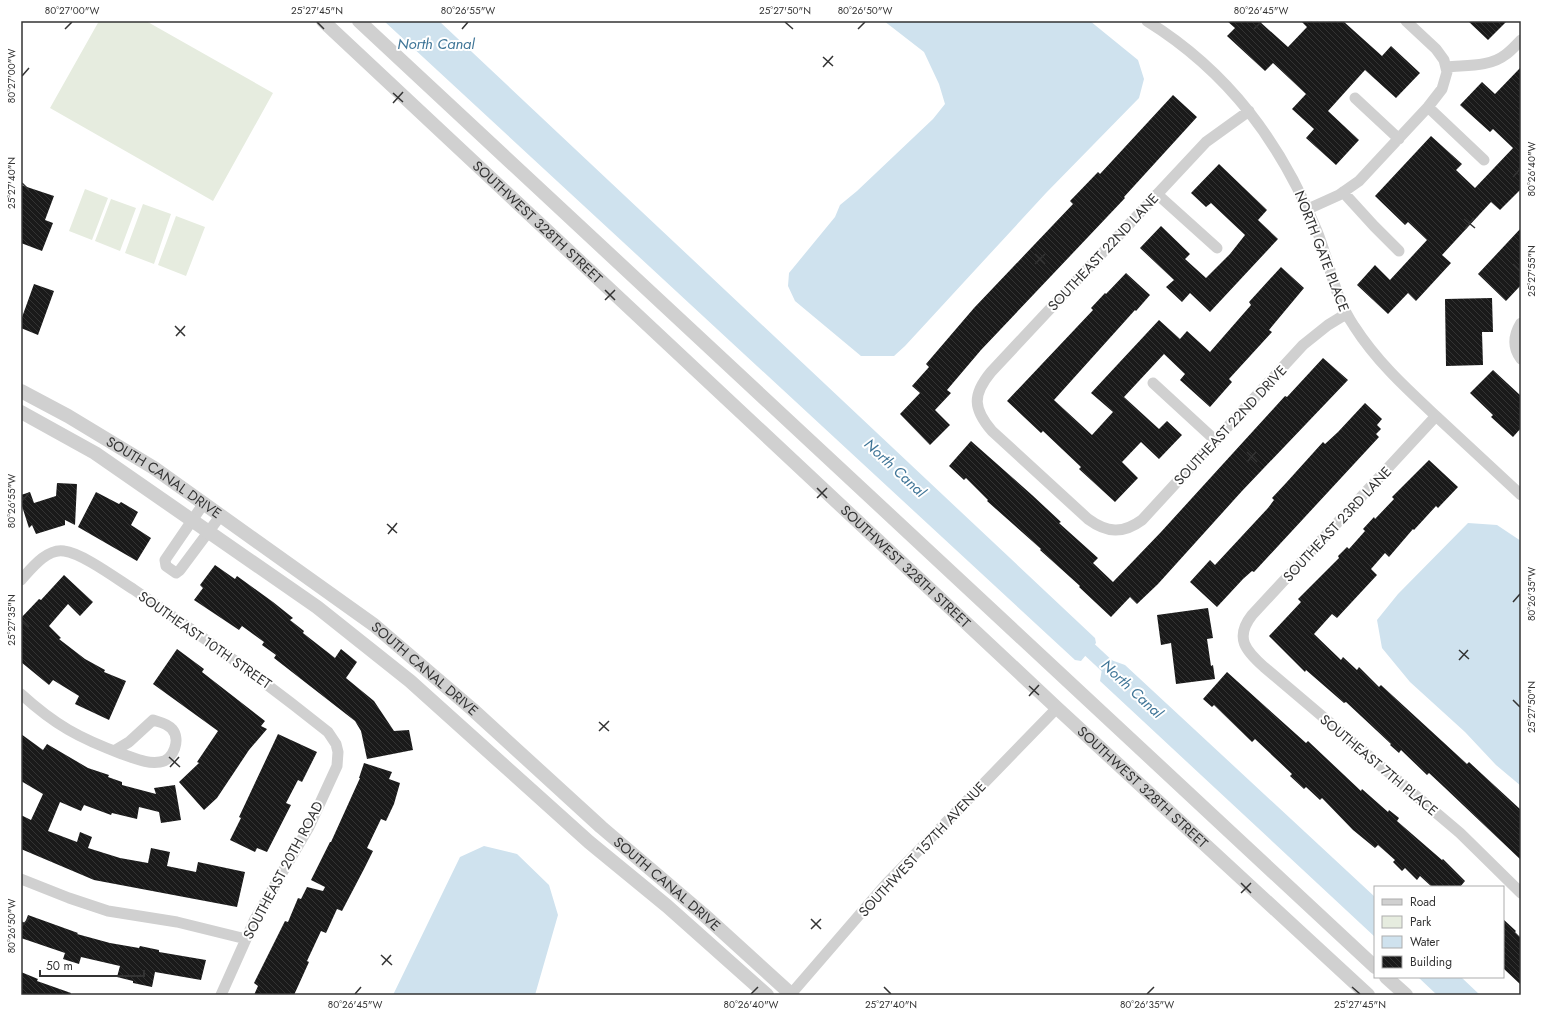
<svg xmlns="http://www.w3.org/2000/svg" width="1542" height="1016" font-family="Jost,sans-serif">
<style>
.green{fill:#e6ecdf}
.water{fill:#cfe2ee}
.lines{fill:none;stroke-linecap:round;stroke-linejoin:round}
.canal{stroke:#cfe2ee;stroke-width:15}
.building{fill:url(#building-back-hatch)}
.minor{stroke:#d0d0d0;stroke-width:11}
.tertiary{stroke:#d0d0d0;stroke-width:14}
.ticks{fill:none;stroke:#333;stroke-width:1.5}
.labels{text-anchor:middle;stroke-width:4;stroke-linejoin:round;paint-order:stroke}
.street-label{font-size:14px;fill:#333;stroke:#fff}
.water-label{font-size:15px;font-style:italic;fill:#3f7597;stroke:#fff}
.neatline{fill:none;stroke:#333;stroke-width:1.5}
.ticks-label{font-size:10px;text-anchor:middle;fill:#333}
</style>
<defs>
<pattern id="building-back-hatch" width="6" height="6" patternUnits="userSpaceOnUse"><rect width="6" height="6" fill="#1a1a1a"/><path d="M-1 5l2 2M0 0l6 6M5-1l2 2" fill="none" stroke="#333"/></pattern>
</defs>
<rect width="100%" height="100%" fill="#fff"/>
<path class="green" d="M99 21H146L273 93 213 201 50 108Z
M85 189 108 198 92 240 69 231Z
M111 199 136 208 120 251 95 241Z
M143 204 171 214 154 264 125 253Z
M176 216 205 227 186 276 158 265Z"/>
<path class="water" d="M384 21H439L1095 638 1096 643 1081 661 1075 660Z
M884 21H1090L1138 60 1144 79 1139 98 1046 193 905 346 894 356H861L795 301 788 286 789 273 835 217 840 205 857 191 933 119 945 104 939 84 924 52Z
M1468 523 1497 525 1521 541V786L1496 765 1465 732 1410 682 1382 648 1377 620 1398 594Z
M1111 660 1125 665 1375 897V937L1100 681 1102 669Z
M484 846 517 854 549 885 558 915 535 995H393L460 857Z
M1418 977H1461L1480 995H1437Z"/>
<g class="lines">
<path class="canal" d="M1076 637 1120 678"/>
</g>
<path class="building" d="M1227 21H1259L1288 47 1307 27 1301 21H1343L1382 56 1391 46 1420 73 1396 98 1365 70 1328 111 1359 140 1336 165 1306 138 1314 129 1292 109 1306 94 1273 63 1265 71 1227 36 1235 28Z
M1468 21H1507L1488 40Z
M1521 67V189L1500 210 1491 202 1442 255 1451 263 1416 301 1408 293 1388 314 1357 285 1375 265 1390 280 1427 240 1408 222 1405 225 1375 196 1431 136 1462 164 1456 170 1475 188 1513 148 1493 129 1490 132 1460 105 1482 82 1495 94Z
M1173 95 1197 117 1124 197 1125 198 981 350 947 390 951 393 935 410 950 425 930 445 900 414 920 393 912 386 929 367 926 364 974 308 1073 204 1070 201 1098 172 1100 174Z
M1219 164 1267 210 1258 220 1278 239 1210 312 1190 293 1182 302 1166 287 1174 280 1140 248 1161 226 1190 254 1185 259 1206 278 1230 254 1245 235 1211 203 1206 207 1191 193Z
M21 185 54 196 45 220 53 223 42 251 21 243Z
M1521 228V285L1506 301 1478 274Z
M1281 267 1304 288 1269 330 1272 332 1229 379 1232 382 1210 407 1180 380 1185 374 1164 354 1124 397 1159 429 1167 421 1182 435 1159 459 1141 442 1122 462 1138 478 1115 502 1079 469 1081 467 1043 431 1041 433 1007 401 1093 310 1091 308 1105 293 1106 294 1126 273 1150 295 1136 311 1135 310 1054 400 1092 435 1113 412 1091 393 1159 320 1180 339 1187 331 1210 352 1251 305 1249 302Z
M34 284 54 291 38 335 21 328V320Z
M1492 298 1493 332H1482L1483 365 1446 366 1445 299Z
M1323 358 1348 380 1242 491 1158 584 1137 604 1130 597 1111 617 1079 587 1080 586 1040 550 1041 549 987 501 988 500 966 478 964 480 949 466 971 441 1032 495 1061 522 1059 523 1098 558 1093 563 1113 582 1161 532 1285 396 1287 397Z
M1493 370 1521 396V428L1513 437 1491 417 1493 415 1470 393Z
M1365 403 1382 419 1377 425 1381 429 1376 434 1379 437 1254 572 1252 571 1243 579 1217 607 1190 582 1210 560 1215 565 1268 508 1274 500 1272 498 1286 483 1323 442 1325 444 1338 432Z
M1429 460 1458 487 1438 508 1436 506 1414 530 1413 529 1389 557 1385 553 1371 569 1377 575 1337 618 1332 614 1314 634 1341 660 1343 657 1357 670 1359 667 1379 687 1381 685 1467 764 1469 762 1521 810V860L1444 787 1429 773 1427 775 1401 750 1399 753 1390 745 1391 744 1346 702 1344 703 1306 670 1305 672 1269 636 1301 602 1298 599 1339 558 1338 556 1347 547 1349 549 1365 531 1363 529 1374 517 1375 519 1394 499 1392 497Z
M57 483 77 484 75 525 65 520V525L36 534 32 525 29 528 21 503V495L30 492 34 503 56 496Z
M96 492 119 504 121 502 138 512 131 525 151 538 137 561 78 527Z
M215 565 235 579 237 576 273 602 293 618 290 620 304 631 303 633 335 658 341 649 357 662 346 678 374 701 394 731 409 730 413 750 367 759 361 731 355 721 274 658 276 655 262 645 264 642 242 626 239 630 194 600 203 588 200 585Z
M64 575 93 602 80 616 68 604 49 626 61 638 59 639 85 659 105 670 104 672 126 681 109 720 75 704 79 696 53 680 49 685 21 662V618L39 599 41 600Z
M1208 608 1213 638 1207 639 1211 666 1213 665 1215 679 1176 684 1171 643 1161 645 1157 615Z
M177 649 204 669 202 672 265 721 261 726 267 729 249 750 217 798 204 810 179 782 199 763 197 762 218 731 153 684Z
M1227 672 1306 743 1308 741 1361 791 1362 789 1388 812 1389 810 1399 818 1397 821 1442 860 1443 859 1465 881 1460 887H1432L1420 876 1417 880 1405 868 1402 871 1393 862 1395 860 1378 845 1375 848 1353 830 1322 798 1320 800 1306 787 1304 789 1290 776 1292 774 1255 739 1252 742 1214 705 1212 707 1203 699Z
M21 734 43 750 47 744 88 768 109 775 108 777 122 782V785L156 794 154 788 175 785 181 820 161 823 159 812 139 807 137 819 112 813 111 815 84 805 81 811 60 802 48 831 77 842 80 832 92 837 88 848 120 858 148 863 151 848 170 852 167 866 196 872 198 862 245 872 237 907 94 880 21 849V815L31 820 43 794 21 781Z
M278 734 317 752 302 782 298 780 286 803 291 805 267 852 257 848 255 852 230 840 241 818 239 817Z
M364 763 392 772 389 779 400 783 394 804 386 821 381 819 367 848 373 851 364 869 342 911 337 909 326 933 321 931 307 961 309 962 294 995H254L258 986 254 983 285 921 288 922 298 898 301 899 307 887 323 891 325 887 311 880 330 842H331L360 778H359Z
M28 915 78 933 77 934 110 943 139 948 140 946 159 950V952L206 960 201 980 155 972 152 987 133 983V981L117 977 120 966 81 957 79 964 63 959 65 953 21 938V921L25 923Z
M1503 919 1516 931 1515 932 1521 938V985L1503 968Z
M21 972 38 979 37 981 71 993 70 995H21Z"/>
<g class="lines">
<path class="minor" d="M1147 21C1229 72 1281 143 1317 231 1330 263 1334 297 1354 326 1377 362 1407 389 1437 417 1465 443 1493 469 1521 495
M1447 67C1465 65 1490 67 1505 55 1511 51 1516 45 1521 40
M1355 98 1399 139
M1428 107 1484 160
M1249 111 1206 142 991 372C972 395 973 409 992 431L1088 519C1107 533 1123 534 1142 520L1303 345 1328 325 1346 314
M1343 192 1374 226 1399 251
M1157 194 1217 248
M1308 209 1339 195 1359 181 1428 107 1442 89 1447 72 1444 60 1436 49 1406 21
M1521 323C1513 336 1512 347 1521 359
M1153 383 1215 440
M1436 416 1252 615C1234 638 1246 651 1264 667L1460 833 1521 893
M204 503 165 560 166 566 176 573 180 570 221 515
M21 580C31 569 47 548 64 551 82 553 117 579 133 589 201 635 264 681 328 732L336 744 338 752 337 766 309 827 255 919 221 995
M21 694C55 725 79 738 122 754 135 758 146 764 160 762 174 760 181 739 172 729 167 723 159 722 153 720L129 742 114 751
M21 879 69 898 108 911 177 922 246 939
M791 994 886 884 1057 708"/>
<g class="tertiary">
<path id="s1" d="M323 21 1057 708 1368 995"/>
<path d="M359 21 1375 967"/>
<path id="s2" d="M21 391 68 416 154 468 374 625 472 709 601 827 703 914 792 995"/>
<path d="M21 412 95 453 317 607 410 681 589 842 667 906 767 995"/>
<path d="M1386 977 1406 995"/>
</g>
</g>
<path class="ticks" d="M317 22 324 29M785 22 793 29M65 29 72 22M462 29 468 22M858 29 865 22M1254 29 1261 22M823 57 833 66M823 67 833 56M22 76 29 68M393 93 403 102M393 103 403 92M1513 177 1520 169M22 183 29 190M1464 219 1475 228M1465 229 1474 218M1035 254 1045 264M1035 264 1045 254M1513 264 1520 271M605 290 615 300M605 300 615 290M175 326 185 336M176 336 185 326M1247 452 1257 462M1247 462 1256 452M817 488 827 498M817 498 827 488M22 501 29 493M387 524 397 533M388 534 397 523M1513 602 1520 594M22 620 29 627M1459 650 1469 659M1459 660 1468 650M1029 686 1039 695M1029 696 1039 685M1513 700 1520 707M599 722 609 731M599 731 609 721M169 757 180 767M170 767 179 757M1241 883 1251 893M1241 893 1251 883M811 919 821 929M22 926 29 918M811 929 821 919M381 955 392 965M382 965 391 955M884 987 891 994M1352 987 1360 994M355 994 361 987M751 994 758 987M1147 994 1154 987"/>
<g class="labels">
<g class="street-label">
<text dy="5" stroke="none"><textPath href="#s1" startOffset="294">SOUTHWEST 328TH STREET</textPath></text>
<text transform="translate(1322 251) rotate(69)" y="5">NORTH GATE PLACE</text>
<text transform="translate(1103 252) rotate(-47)" y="5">SOUTHEAST 22ND LANE</text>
<text transform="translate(1230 425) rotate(-47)" y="5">SOUTHEAST 22ND DRIVE</text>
<text dy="5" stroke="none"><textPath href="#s2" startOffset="167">SOUTH CANAL DRIVE</textPath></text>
<text transform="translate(1337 524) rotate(-47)" y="5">SOUTHEAST 23RD LANE</text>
<text dy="5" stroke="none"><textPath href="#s1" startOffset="798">SOUTHWEST 328TH STREET</textPath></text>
<text transform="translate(205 640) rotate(35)" y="5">SOUTHEAST 10TH STREET</text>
<text dy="5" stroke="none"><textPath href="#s2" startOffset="491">SOUTH CANAL DRIVE</textPath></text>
<text transform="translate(1379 765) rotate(40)" y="5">SOUTHEAST 7TH PLACE</text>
<text dy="5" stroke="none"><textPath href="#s1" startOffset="1122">SOUTHWEST 328TH STREET</textPath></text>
<text transform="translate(922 849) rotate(-47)" y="5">SOUTHWEST 157TH AVENUE</text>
<text transform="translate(283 870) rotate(-62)" y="5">SOUTHEAST 20TH ROAD</text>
<text dy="5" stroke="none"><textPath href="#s2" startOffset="815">SOUTH CANAL DRIVE</textPath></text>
</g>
<g class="water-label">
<text x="436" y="49">North Canal</text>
<text transform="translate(895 468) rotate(43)" y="5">North Canal</text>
<text transform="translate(1132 689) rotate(43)" y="5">North Canal</text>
</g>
</g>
<rect width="1542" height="1016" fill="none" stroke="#ffffff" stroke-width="44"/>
<rect x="1374" y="886" width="130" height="92" fill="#ffffff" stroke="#adadad"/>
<rect x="1382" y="899" width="20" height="6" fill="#d0d0d0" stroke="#adadad"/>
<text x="1410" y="906" font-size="12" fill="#333333">Road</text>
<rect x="1382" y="916" width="20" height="12" fill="#e6ecdf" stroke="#adadad"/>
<text x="1410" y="926" font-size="12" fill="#333333">Park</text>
<rect x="1382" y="936" width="20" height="12" fill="#cfe2ee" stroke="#adadad"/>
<text x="1410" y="946" font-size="12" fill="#333333">Water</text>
<rect x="1382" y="956" width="20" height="12" fill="url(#building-back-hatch)" stroke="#adadad"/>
<text x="1410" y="966" font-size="12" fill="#333333">Building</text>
<path d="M40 970v6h104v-6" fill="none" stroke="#333333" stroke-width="2"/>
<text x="46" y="970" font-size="12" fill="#333333" stroke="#ffffff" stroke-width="3" paint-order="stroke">50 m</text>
<rect x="22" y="22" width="1498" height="972" class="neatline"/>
<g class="ticks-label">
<text x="72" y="14">80°27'00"W</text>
<text x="317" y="14">25°27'45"N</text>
<text x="468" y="14">80°26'55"W</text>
<text x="785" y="14">25°27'50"N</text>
<text x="865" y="14">80°26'50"W</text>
<text x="1261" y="14">80°26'45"W</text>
<text transform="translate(11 76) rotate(-90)" y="4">80°27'00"W</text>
<text transform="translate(1531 169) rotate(-90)" y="4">80°26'40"W</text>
<text transform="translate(11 183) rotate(-90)" y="4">25°27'40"N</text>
<text transform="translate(1531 271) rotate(-90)" y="4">25°27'55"N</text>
<text transform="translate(11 501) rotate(-90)" y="4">80°26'55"W</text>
<text transform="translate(1531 594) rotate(-90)" y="4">80°26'35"W</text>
<text transform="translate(11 620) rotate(-90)" y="4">25°27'35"N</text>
<text transform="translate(1531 707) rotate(-90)" y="4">25°27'50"N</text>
<text transform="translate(11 926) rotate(-90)" y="4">80°26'50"W</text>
<text x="355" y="1008">80°26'45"W</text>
<text x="751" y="1008">80°26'40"W</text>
<text x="891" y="1008">25°27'40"N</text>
<text x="1147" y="1008">80°26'35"W</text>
<text x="1360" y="1008">25°27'45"N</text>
</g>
</svg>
